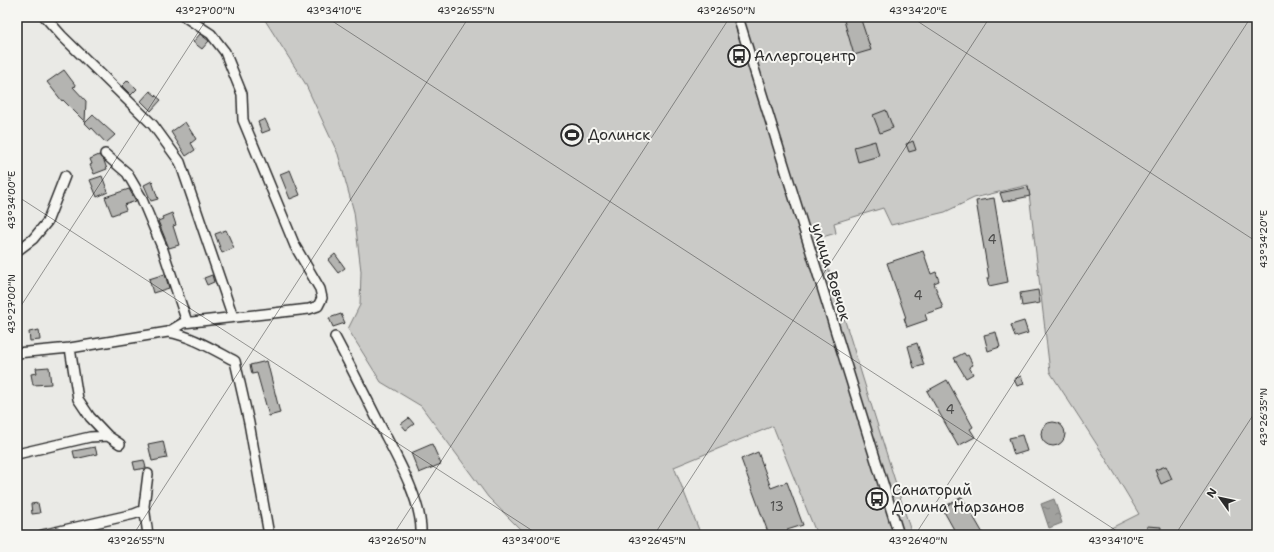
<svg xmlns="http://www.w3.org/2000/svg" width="1274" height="552" font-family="'Shantell Sans',sans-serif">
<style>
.garden{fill:#cacac7;stroke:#7a7a79}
.water{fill:url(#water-ripples);stroke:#727270}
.building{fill:#b4b4b1;stroke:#2b2b2b}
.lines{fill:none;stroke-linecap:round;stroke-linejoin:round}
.minor-casing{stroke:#2b2b2b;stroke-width:12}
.minor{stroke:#f6f6f2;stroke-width:9}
.ticks{fill:none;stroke:#2b2b2b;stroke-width:1;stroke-opacity:0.45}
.labels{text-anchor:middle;stroke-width:4;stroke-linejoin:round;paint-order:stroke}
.number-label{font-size:13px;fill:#4d4d4c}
.poi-label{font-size:15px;fill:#2b2b2b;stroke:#f6f6f2;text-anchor:start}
.street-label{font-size:15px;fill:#2b2b2b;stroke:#f6f6f2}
.neatline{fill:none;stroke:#2b2b2b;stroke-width:1.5}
.ticks-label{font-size:10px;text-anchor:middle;fill:#2b2b2b}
</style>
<defs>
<pattern id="water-ripples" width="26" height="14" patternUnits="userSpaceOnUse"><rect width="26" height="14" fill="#a1a19e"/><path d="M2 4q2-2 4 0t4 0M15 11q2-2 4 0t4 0" fill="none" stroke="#838381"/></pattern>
</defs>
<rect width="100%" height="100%" fill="#eaeae6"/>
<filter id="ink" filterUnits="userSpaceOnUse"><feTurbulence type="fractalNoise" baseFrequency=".025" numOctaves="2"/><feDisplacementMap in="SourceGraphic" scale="8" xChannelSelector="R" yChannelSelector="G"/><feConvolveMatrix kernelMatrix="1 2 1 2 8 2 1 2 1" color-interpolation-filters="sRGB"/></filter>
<g filter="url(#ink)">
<path class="garden" d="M263 17H1257V535H1097L1139 514 1103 454 1050 372 1028 185 974 198 945 212 891 225 883 208 834 223 836 233 819 238 912 535H817L773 426 674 467 701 535H526L488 497 421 406 381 382 348 329 360 305 361 271 354 212 338 154 305 83Z"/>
<path class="water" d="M1054 499 1062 523 1049 528 1041 504Z"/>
<path class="building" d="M843 17H860L871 50 854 55Z
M200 34 209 41 202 49 193 42Z
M64 70 76 86 73 87 86 101 85 122 63 100 62 101 47 82Z
M128 80 137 89 131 95 122 86Z
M150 91 161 100 151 111 141 101Z
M886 110 893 128 880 133 873 115Z
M93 115 115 135 106 143 92 128 91 129 85 123Z
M265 119 270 130 262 133 258 122Z
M185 122 196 139 191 143 195 150 186 156 171 132Z
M875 141 879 156 858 162 854 147Z
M913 141 916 150 909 152 906 144Z
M99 155 104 161 107 169 94 174 90 165 92 164 90 159Z
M290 170 300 195 290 199 280 174Z
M102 176 108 192 97 197 90 180Z
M152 181 158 199 151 201 144 185Z
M1028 187 1030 196 1003 202 1000 193Z
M129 189 136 201 124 205 126 210 112 215 105 197Z
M994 198 1008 282 989 286 987 278H989L976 201Z
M172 213 176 225 173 226 179 245 169 248 158 221 163 219 162 217Z
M226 230 234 248 222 253 215 234Z
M923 251 931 274 936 272 939 281 934 283 943 308 925 314 927 320 907 327 904 318H906L887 263Z
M335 254 345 268 338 273 328 260Z
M165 274 169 288 153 293 149 279Z
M212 275 214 282 207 285 204 278Z
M1038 290 1040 303 1022 306 1020 293Z
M341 314 345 323 333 327 329 318Z
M1024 321 1028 333 1015 337 1011 325Z
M39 330 40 340 30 341 29 332Z
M996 332 1000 347 988 351 984 335Z
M917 343 924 365 914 368 908 346Z
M964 353 966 356 968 355 973 365 969 367 973 374 966 378 954 358Z
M267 361 280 413 269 416 257 373 252 374 250 365Z
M49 367 51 384 33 385 31 374 37 373 36 368Z
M1021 376 1024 384 1017 386 1014 379Z
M947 380 973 427 970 429 975 437 958 446 927 391Z
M409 418 414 424 406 430 401 424Z
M1041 434a12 12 0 1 1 24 0a12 12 0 1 1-24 0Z
M1022 435 1027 451 1014 455 1009 438Z
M163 441 167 458 152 461 148 444Z
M432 444 441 464 419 473 411 453Z
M95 447 97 454 75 459 73 451Z
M758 452 771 488 787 482 803 525 787 530 788 535H769L741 459Z
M144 460 146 468 135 470 133 462Z
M1166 466 1172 479 1161 484 1155 470Z
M962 497 984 535H957L942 508Z
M38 503 40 513 32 514 31 504Z
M1147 526 1161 527 1160 535H1146Z"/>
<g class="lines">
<g class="minor-casing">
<path id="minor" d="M45 17 62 36 153 125 180 162 233 317
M738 17 899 535
M105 154 127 173 141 197 162 247 187 322
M17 251 33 239 47 222 65 176
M168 332 183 323 309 309 318 306 322 298 320 289 295 246 243 120 242 94 225 52 211 34 185 17
M335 337C351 367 366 397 381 427 396 456 423 502 421 535
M70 348 78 399 90 417 108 436
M17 353 70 348 168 332C192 336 214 350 235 361L249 423 269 535
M17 454 90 437 108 436 120 444
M148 474 144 506 148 535
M42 535 134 514 144 510"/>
</g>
<use href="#minor" class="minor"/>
</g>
</g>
<path class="ticks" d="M326 17 1123 535M911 17 1257 242M17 196 539 535M17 312 208 17M133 535 469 17M393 535 730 17M654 535 990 17M915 535 1251 17M1175 535 1257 409"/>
<defs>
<g id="bus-ring" transform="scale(1.15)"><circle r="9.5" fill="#f6f6f2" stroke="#2b2b2b" stroke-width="1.5"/><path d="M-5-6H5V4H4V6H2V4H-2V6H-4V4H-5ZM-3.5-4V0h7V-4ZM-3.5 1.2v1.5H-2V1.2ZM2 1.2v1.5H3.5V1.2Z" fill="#2b2b2b"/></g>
<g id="stadium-ring" transform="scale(1.15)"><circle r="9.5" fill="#f6f6f2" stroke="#2b2b2b" stroke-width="1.5"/><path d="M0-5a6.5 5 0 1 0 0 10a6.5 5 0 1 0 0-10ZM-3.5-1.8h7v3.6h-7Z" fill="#2b2b2b"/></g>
</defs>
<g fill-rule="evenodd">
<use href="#bus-ring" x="739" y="56"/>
<use href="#stadium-ring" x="572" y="135"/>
<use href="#bus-ring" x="877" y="499"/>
</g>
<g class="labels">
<g class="number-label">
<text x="992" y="244">4</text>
<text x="918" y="300">4</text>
<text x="950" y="414">4</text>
<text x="777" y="511">13</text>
</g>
<g class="poi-label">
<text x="754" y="61">Аллергоцентр</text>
<text x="588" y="140">Долинск</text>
<text x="892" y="495">Санаторий<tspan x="892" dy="17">Долина Нарзанов</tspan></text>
</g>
<g class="street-label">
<text transform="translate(831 272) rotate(73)" y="5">улица Вовчок</text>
</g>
</g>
<rect width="1274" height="552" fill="none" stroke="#f6f6f2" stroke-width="44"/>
<g transform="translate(1220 498) rotate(303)" stroke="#f6f6f2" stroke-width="3" paint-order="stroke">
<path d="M0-3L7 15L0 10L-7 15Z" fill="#2b2b2b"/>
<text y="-6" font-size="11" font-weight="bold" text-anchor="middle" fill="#2b2b2b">N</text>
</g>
<rect x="22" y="22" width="1230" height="508" class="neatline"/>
<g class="ticks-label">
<text x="205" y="14">43°27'00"N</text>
<text x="334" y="14">43°34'10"E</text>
<text x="466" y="14">43°26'55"N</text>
<text x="726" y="14">43°26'50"N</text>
<text x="918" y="14">43°34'20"E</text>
<text transform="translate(11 200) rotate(-90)" y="4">43°34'00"E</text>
<text transform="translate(1263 239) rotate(-90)" y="4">43°34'20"E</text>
<text transform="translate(11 304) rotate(-90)" y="4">43°27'00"N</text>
<text transform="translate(1263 417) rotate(-90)" y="4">43°26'35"N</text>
<text x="136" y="544">43°26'55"N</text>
<text x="397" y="544">43°26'50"N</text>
<text x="531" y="544">43°34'00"E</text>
<text x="657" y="544">43°26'45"N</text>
<text x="918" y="544">43°26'40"N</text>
<text x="1116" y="544">43°34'10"E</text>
</g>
</svg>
